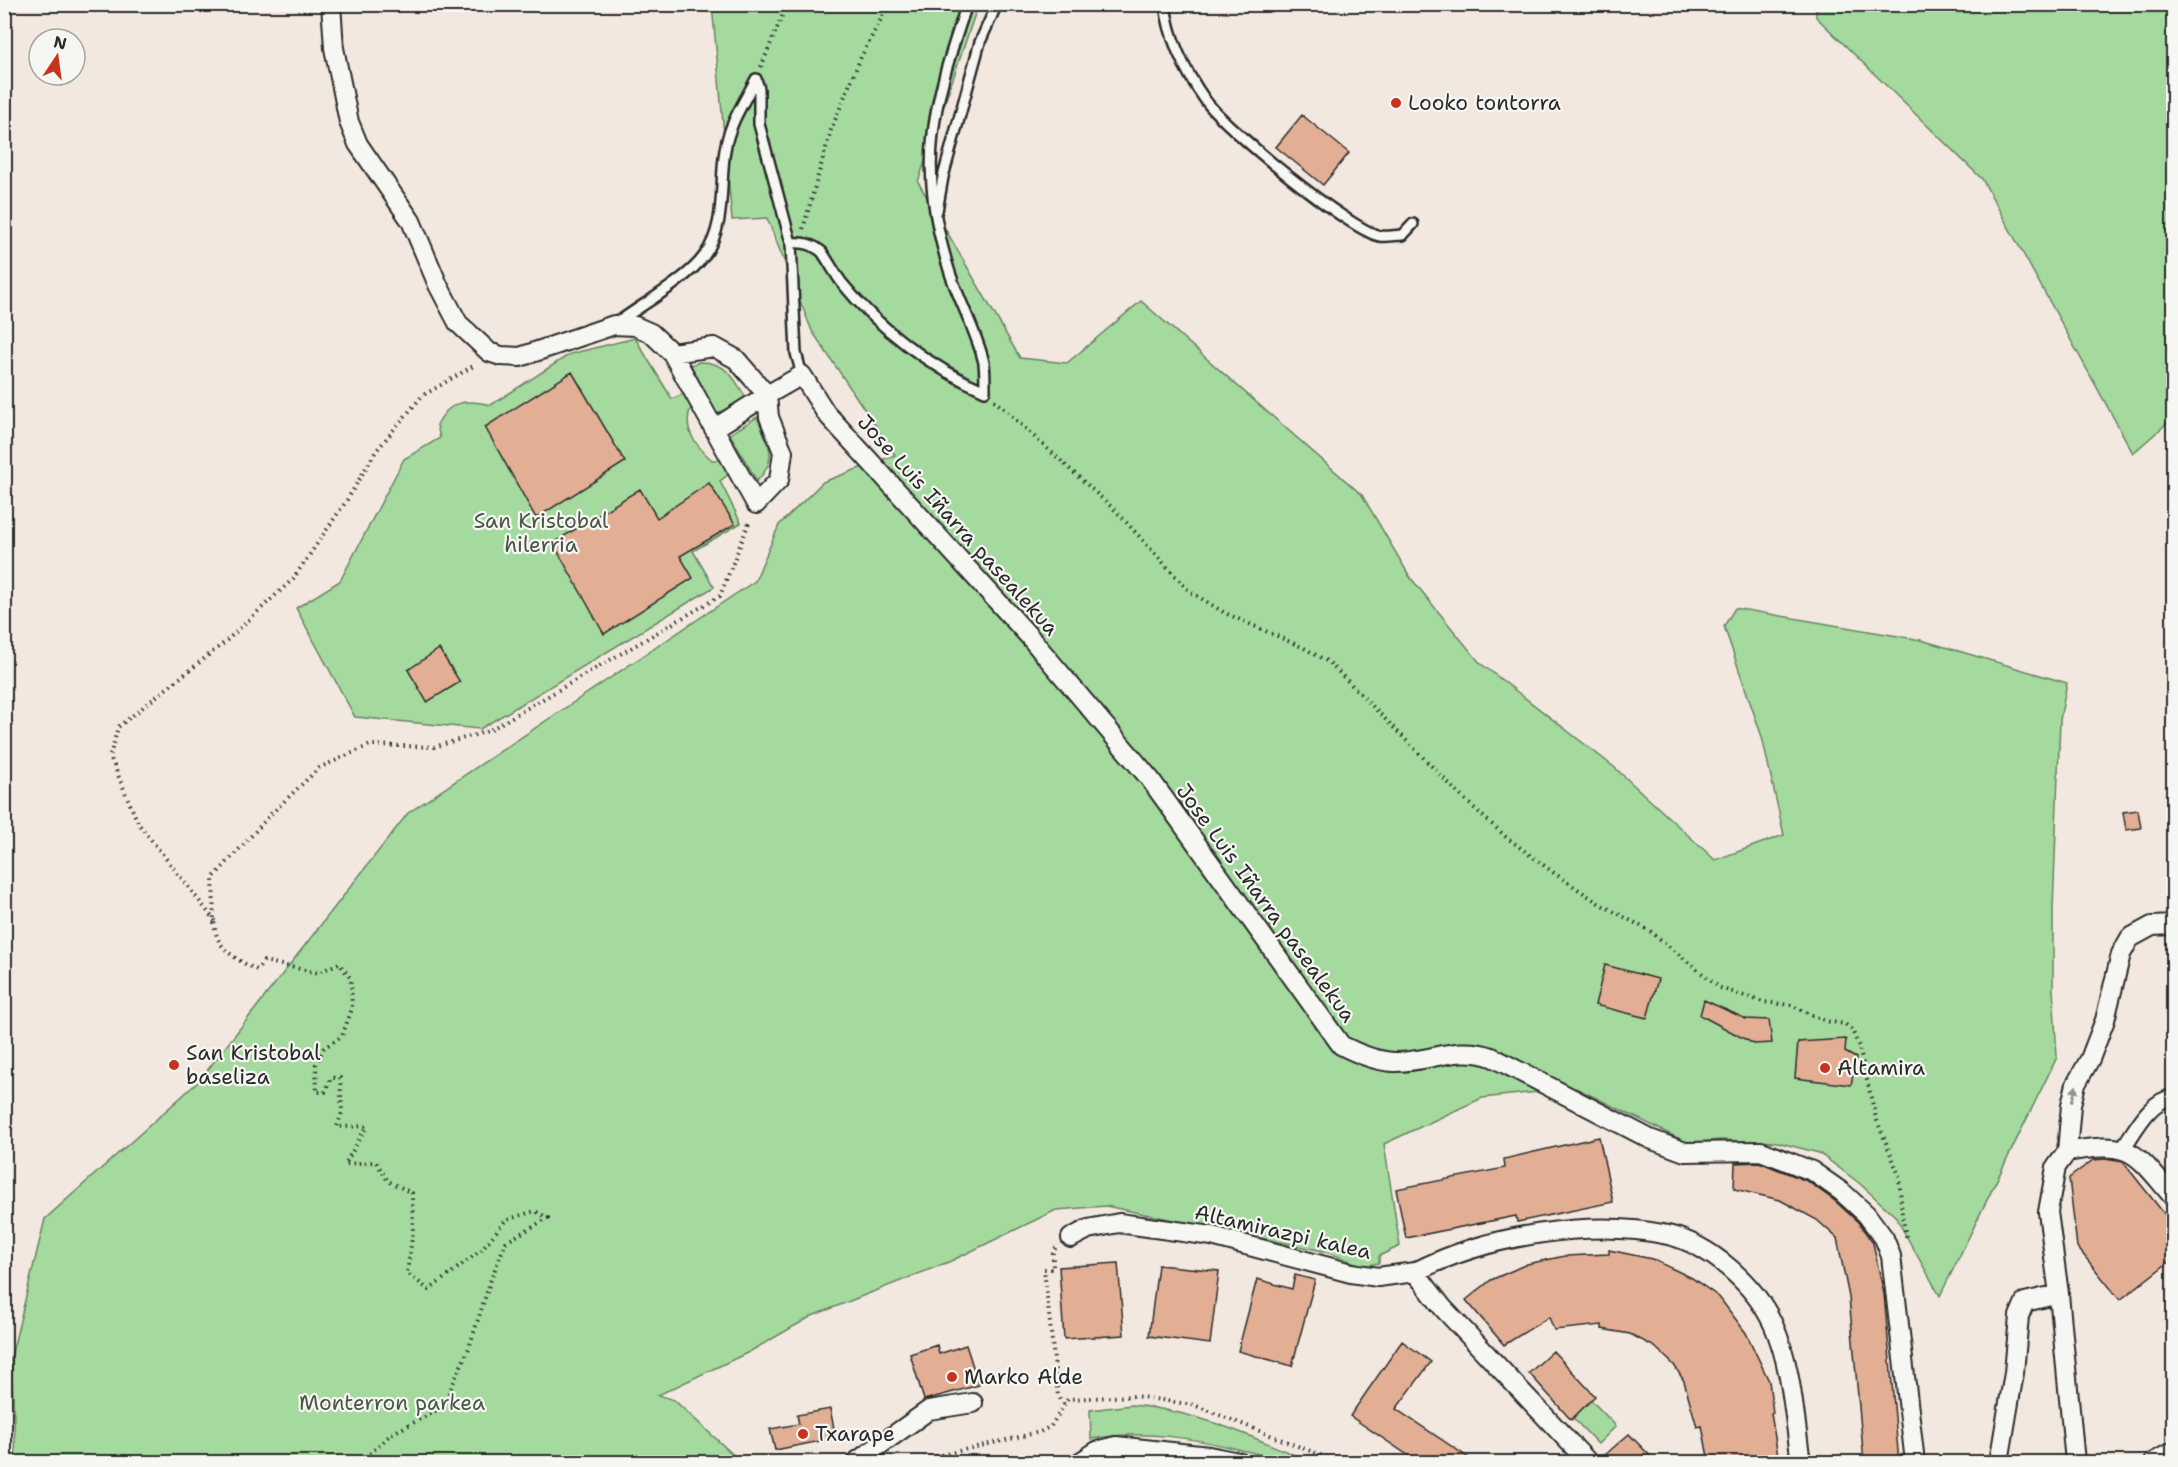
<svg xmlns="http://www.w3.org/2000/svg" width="2178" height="1467" font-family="'Shantell Sans',sans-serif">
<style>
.green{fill:#a4da9e;stroke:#688264;stroke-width:1.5}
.building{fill:#e2af95;stroke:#2b2b2b;stroke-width:1.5}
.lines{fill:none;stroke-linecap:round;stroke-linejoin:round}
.service-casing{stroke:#2b2b2b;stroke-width:14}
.pedestrian-casing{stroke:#2b2b2b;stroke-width:18}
.minor-casing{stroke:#2b2b2b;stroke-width:22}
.path{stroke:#2b2b2b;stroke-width:4;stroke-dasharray:1.5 4.5;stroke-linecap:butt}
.service{stroke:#f6f6f2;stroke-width:9}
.pedestrian{stroke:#f6f6f2;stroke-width:14}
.minor{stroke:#f6f6f2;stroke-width:18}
.oneway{fill:#90908e}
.poi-dot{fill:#c8321e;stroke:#f6f6f2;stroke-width:2}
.labels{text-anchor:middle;stroke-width:4.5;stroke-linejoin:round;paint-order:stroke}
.poi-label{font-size:21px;fill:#2b2b2b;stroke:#f6f6f2;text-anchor:start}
.park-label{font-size:21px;fill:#495748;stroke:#f6f6f2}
.street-label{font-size:21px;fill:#2b2b2b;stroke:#f6f6f2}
</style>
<rect width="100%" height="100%" fill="#f2e8df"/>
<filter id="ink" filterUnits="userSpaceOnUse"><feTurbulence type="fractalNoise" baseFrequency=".0167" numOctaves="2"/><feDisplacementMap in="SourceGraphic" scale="12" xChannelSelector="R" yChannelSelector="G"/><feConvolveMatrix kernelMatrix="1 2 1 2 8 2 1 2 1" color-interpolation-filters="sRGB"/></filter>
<g filter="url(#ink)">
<path class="green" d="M712 5H978L918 182 1020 358 1067 363 1141 301 1362 495 1410 577 1480 663 1614 767 1715 860 1784 835 1762 737 1724 626 1735 608 1921 640 2067 683 2060 720 2053 910V989L2057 1057 1940 1296 1895 1216 1859 1183 1819 1153 1777 1142 1719 1140 1688 1143 1576 1088 1482 1098 1384 1144 1400 1246 1379 1256V1263L1364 1266 1323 1251 1106 1206 1056 1210 951 1261 812 1316 749 1352 658 1395 674 1400 741 1462H16L11 1357 45 1219 199 1081 408 813 755 581 779 525 823 482 895 455 812 331 767 218 732 220Z
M1816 5H2173V418L2133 453 1982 179 1816 17Z
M635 338 672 399 683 394 691 407C682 429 696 446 712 460H721L729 474 720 481 741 523 693 551 714 587 480 729 355 717 296 608 340 581 404 459 440 438 437 425C449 400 466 399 491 405L570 354Z
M700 362C726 362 734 377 746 398L717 414 691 365Z
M757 417C768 444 780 457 757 481L730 434Z
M1591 1400 1616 1426 1598 1444 1573 1418Z
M1132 1405C1196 1411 1252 1436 1310 1462 1287 1463 1268 1456 1246 1451 1195 1438 1143 1429 1091 1439L1090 1410Z"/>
<path class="building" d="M1302 115 1349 153 1323 185 1276 147Z
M572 372 625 462 536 518 485 427Z
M709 483 735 524 680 556 693 578 604 634 553 543 640 489 657 518Z
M439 649 460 682 427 702 408 670Z
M2138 810 2141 828 2126 830 2123 812Z
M1605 965 1658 979 1647 1018 1595 1005Z
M1704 1000 1746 1019 1769 1020 1772 1043 1754 1044 1700 1015Z
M1846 1039 1845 1052 1856 1058 1851 1085 1795 1078 1798 1042Z
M1599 1137 1613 1202 1517 1222 1516 1216 1406 1238 1396 1189 1505 1168 1504 1159Z
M2105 1159 2123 1162 2174 1226V1258L2120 1300 2077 1247 2069 1178 2093 1160Z
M1759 1162 1807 1181 1835 1201 1858 1222 1873 1243 1884 1294 1899 1462H1864L1849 1297 1837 1238 1817 1220 1780 1200 1734 1189 1735 1163Z
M1609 1250 1652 1259 1692 1278 1719 1297 1746 1333 1769 1381 1773 1413H1771L1779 1462H1709L1702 1426 1697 1427 1684 1381 1674 1365 1655 1347 1630 1334 1602 1329V1325L1554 1330 1549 1317 1504 1345 1466 1300 1491 1280 1527 1264 1565 1256 1609 1254Z
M1118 1263 1124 1335 1064 1339 1059 1267Z
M1158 1265 1219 1271 1210 1344 1149 1336Z
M1295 1275 1315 1280 1292 1366 1238 1351 1257 1279 1292 1289Z
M1402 1341 1431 1362 1396 1409 1475 1462H1418L1350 1416Z
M937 1345 939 1354 966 1345 979 1385 924 1400 910 1354Z
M1553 1351 1595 1396 1571 1420 1529 1373Z
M830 1409 836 1438 775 1450 770 1429 799 1424 797 1415Z
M1629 1434 1656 1462H1599V1460Z"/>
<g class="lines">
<g class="service-casing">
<path id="service" d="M1165 4C1169 39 1186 73 1206 101 1225 128 1351 231 1380 236 1387 237 1396 235 1403 235L1413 224
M756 79 759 89V124L791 243 796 353 802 375
M937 211 943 177 980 42 997 4
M791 243C804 242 812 244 822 252 829 262 835 274 842 283 878 328 933 369 985 391 985 382 985 372 984 363 977 333 960 303 950 273 916 165 932 108 967 4
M617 323C641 305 688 279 704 256 727 225 719 185 725 150 729 124 744 102 756 79"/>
</g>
<g class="pedestrian-casing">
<path id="pedestrian" d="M2123 1148C2135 1131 2150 1099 2174 1097"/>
</g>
<g class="minor-casing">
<path id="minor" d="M331 4 334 48 349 122 358 144 411 221 438 285 458 323 489 352 501 356 520 357 614 325 635 326 651 333 672 353
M715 428 767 395 769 417 783 452 779 480 756 504 672 353 714 347 736 359 767 395 802 375 826 413 1028 635 1150 779 1341 1045C1358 1054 1375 1061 1394 1062 1430 1063 1456 1044 1492 1057L1650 1139 1685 1152 1761 1151 1812 1171 1842 1192 1866 1214 1884 1238 1891 1256 1915 1462
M2067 1152C2132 1140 2134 1151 2174 1198
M1071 1238 1088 1229 1119 1223 1212 1236 1351 1273 1378 1277 1415 1272
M2059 1294 2048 1212 2056 1167 2067 1152 2071 1105 2076 1084 2090 1059 2105 1020 2121 954 2130 938 2152 926 2174 925
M856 1462 929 1410 973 1403
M1080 1462 1097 1451 1116 1446 1209 1456 1239 1462
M1588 1462 1443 1308 1415 1272C1485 1236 1590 1218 1668 1235 1711 1245 1755 1285 1773 1324 1792 1366 1794 1417 1801 1462
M1999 1462 2014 1373 2019 1316 2025 1302 2059 1294 2075 1462
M2154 1462 2174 1451"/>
</g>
<path class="path" d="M761 67 787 4
M803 229 831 130 861 57 889 4
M994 400 1117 512 1189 591 1225 613 1304 648 1330 663 1463 798 1506 837 1554 873 1600 904 1650 931 1720 988 1763 1002 1791 1005 1825 1021 1845 1024 1852 1030 1859 1047 1876 1118 1899 1175 1902 1215 1907 1241
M215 921 138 823 110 756 118 727 224 643 293 579 347 500 376 451 422 396 475 365
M1056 1248 1053 1250V1269H1044L1058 1396 1064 1404
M2174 1421 2170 1423 2174 1429
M361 1462 391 1434 442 1408 469 1348 491 1279 506 1242 548 1218 535 1211 506 1220 481 1250 429 1290 407 1273 413 1231 412 1193 388 1181 376 1162 345 1164 367 1126 337 1127 342 1112 340 1078H331L325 1092H317L316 1064 324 1048 342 1036 352 1009 351 979 339 963 318 973 264 961 257 970C204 944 216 931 213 878L271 814 319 768 370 745 434 747 488 731 720 596 750 520
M912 1462 1040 1432 1051 1426 1068 1399 1135 1396 1194 1405 1338 1462"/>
<use href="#service" class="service"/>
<use href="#pedestrian" class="pedestrian"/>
<use href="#minor" class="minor"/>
</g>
<defs><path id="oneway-solid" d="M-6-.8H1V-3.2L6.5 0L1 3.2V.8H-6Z" transform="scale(1.5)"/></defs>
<use class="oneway" href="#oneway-solid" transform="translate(2074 1094) rotate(-75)"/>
</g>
<g class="poi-dot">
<circle cx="1396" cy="103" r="6"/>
<circle cx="174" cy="1065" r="6"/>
<circle cx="1825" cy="1068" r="6"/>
<circle cx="952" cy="1377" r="6"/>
<circle cx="803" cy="1434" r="6"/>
</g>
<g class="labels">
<g class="poi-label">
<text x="1408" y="110">Looko tontorra</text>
<text x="186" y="1060">San Kristobal<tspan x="186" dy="24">baseliza</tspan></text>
<text x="1837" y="1075">Altamira</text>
<text x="964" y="1384">Marko Alde</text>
<text x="815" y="1441">Txarape</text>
</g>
<g class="park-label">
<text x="541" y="528">San Kristobal<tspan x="541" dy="24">hilerria</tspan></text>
<text x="392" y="1410">Monterron parkea</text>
</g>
<g class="street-label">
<text transform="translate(958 525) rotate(48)" y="7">Jose Luis Iñarra pasealekua</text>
<text transform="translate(1266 903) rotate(54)" y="7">Jose Luis Iñarra pasealekua</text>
<text transform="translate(1283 1232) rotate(13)" y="7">Altamirazpi kalea</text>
</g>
</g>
<rect width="2178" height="1467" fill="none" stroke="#f6f6f2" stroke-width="24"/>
<rect x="12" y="12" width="2154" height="1443" fill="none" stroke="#2b2b2b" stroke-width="2" filter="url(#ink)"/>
<g transform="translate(57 57) rotate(13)"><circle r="28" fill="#f6f6f2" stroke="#a5a5a2" stroke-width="1.5"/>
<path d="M0-4.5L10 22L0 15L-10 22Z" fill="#c8321e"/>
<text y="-9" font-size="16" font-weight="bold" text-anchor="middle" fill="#2b2b2b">N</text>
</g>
</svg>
